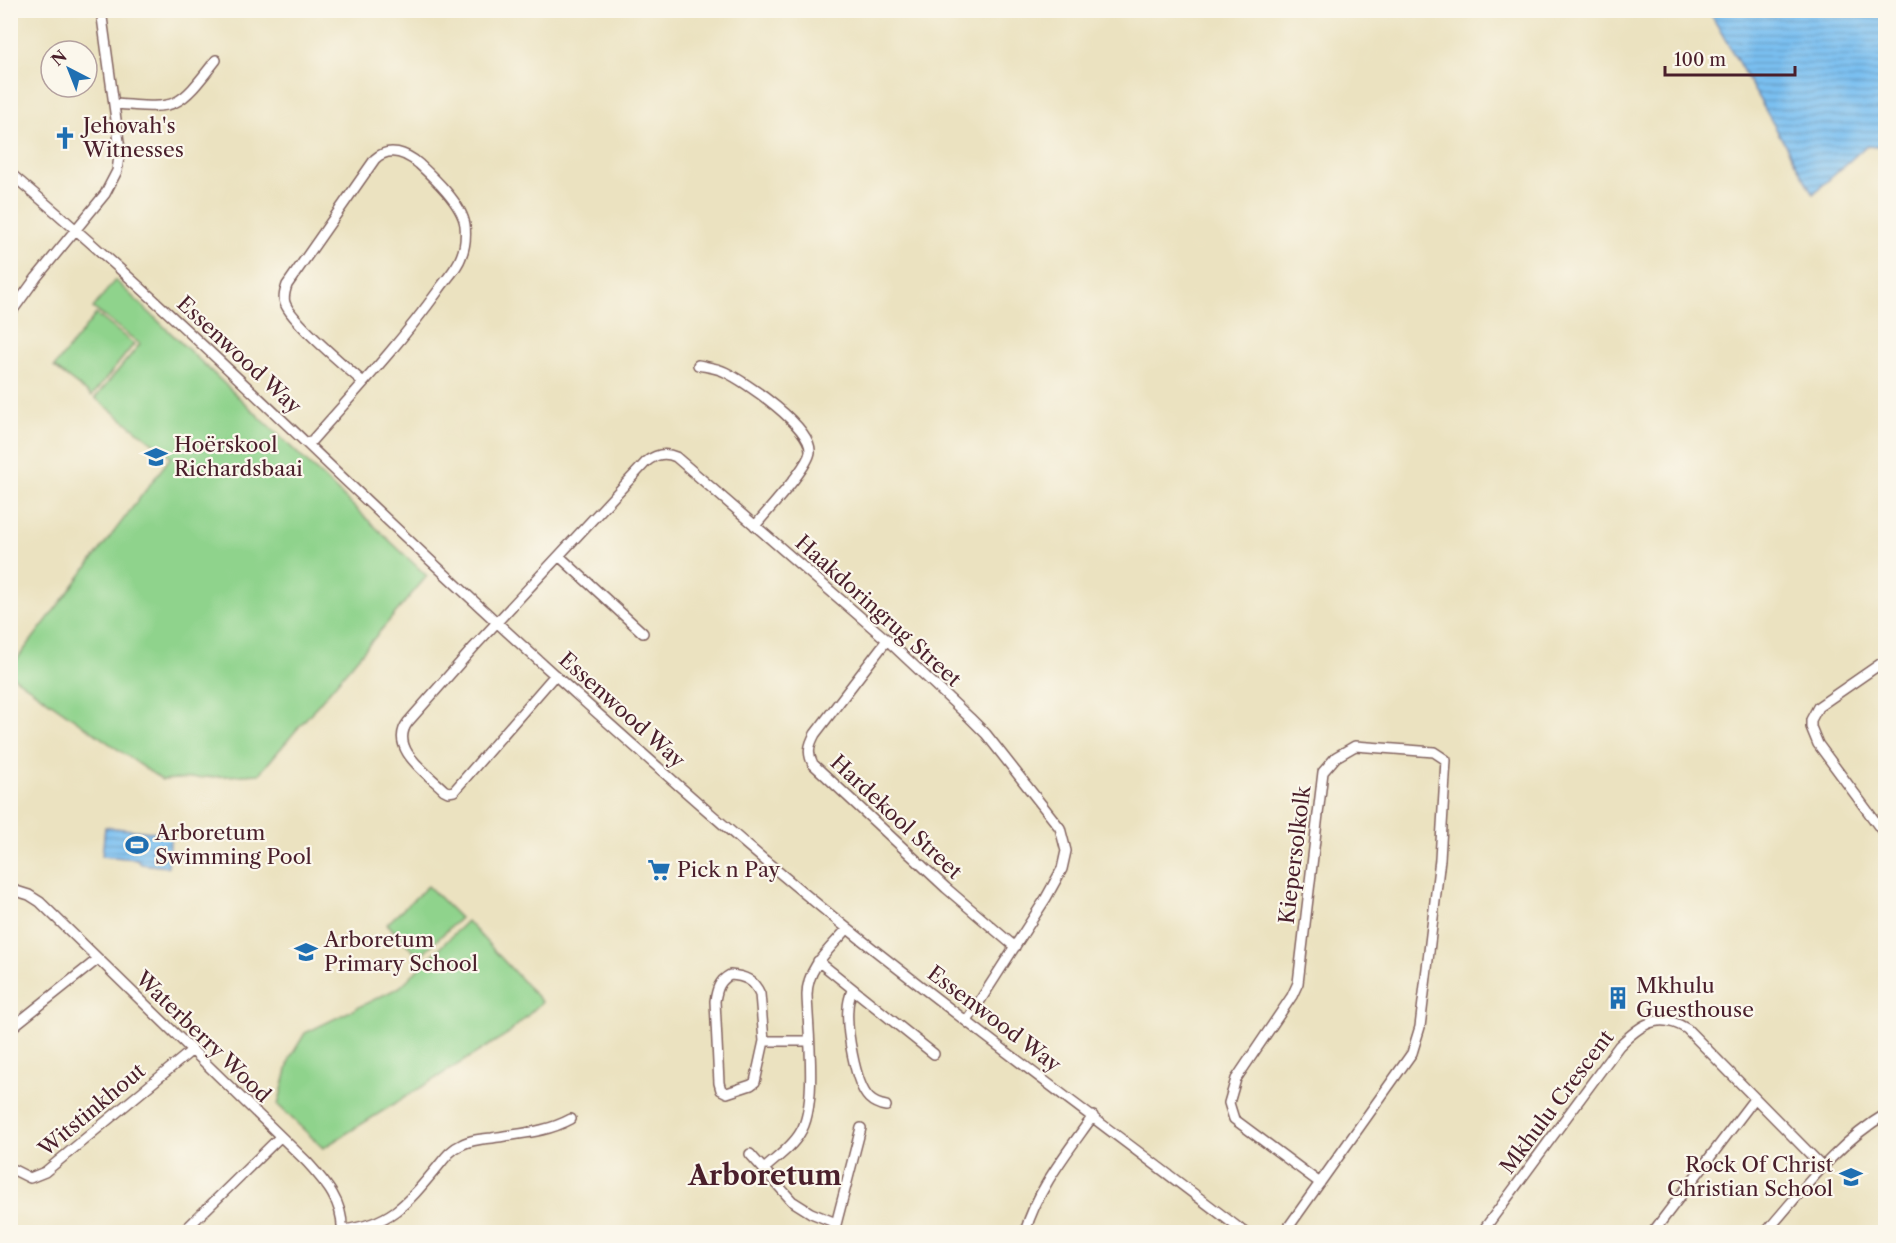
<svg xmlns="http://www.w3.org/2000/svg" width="1896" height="1243" font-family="'Libre Caslon Text',serif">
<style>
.pitch{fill:#8fd38c;stroke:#6c795c;stroke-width:1.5}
.water{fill:url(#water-rules);stroke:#62708e;stroke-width:1.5}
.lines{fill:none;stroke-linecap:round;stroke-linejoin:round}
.minor-casing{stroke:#82635f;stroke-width:12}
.minor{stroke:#fff;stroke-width:9}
.labels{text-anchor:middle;stroke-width:4.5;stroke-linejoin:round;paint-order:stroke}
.poi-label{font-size:21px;fill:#4a1f2b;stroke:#fbf7ec;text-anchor:start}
.street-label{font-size:21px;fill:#4a1f2b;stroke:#fbf7ec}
.district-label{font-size:27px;font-weight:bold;fill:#4a1f2b;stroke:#fbf7ec}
</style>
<defs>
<pattern id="water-rules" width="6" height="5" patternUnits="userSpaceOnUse" patternTransform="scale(1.5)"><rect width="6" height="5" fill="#7ac0f1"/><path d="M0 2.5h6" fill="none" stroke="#669bc3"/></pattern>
</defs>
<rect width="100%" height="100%" fill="#fbf7ec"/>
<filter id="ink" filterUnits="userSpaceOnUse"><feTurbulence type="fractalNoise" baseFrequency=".0167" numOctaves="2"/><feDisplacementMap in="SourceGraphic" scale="12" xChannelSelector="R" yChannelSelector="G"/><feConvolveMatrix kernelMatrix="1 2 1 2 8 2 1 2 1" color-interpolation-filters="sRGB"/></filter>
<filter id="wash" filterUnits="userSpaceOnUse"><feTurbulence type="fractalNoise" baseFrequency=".008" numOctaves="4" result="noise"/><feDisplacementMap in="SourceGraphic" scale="24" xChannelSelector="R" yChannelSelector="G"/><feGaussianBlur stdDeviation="1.35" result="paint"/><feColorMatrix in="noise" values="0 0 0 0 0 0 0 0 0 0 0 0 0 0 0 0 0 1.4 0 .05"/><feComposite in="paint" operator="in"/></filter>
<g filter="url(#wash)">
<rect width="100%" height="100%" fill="#ebe2c0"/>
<path class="pitch" d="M115 280 427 576 259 774 162 780 11 675V667L171 457 95 398 140 344 93 308Z
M96 314 134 344 92 396 54 367Z
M428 886 460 918 419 957 387 924Z
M467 921 542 1002 509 1033 323 1148 278 1105 290 1058 305 1033 400 987Z"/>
<path class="water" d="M1709 11H1885V148L1866 146 1813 194Z
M105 827 171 834 168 867 141 864 137 859 102 856Z"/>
</g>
<g filter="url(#ink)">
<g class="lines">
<g class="minor-casing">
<path id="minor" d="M115 104C178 109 177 110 216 60
M10 173C200 333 372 512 557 677 653 763 748 849 848 929 978 1033 1112 1131 1244 1232
M10 314 36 278 105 194 117 171 120 149 101 10
M698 365C707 367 717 368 725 372 746 382 812 427 810 452 808 468 766 512 755 526
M309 444C353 394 399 345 438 291 445 280 457 269 461 257 465 248 466 235 465 225 462 204 434 178 419 164 406 153 389 146 375 159L287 285C285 291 283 297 285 303 291 321 346 367 363 382
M559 556 643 633
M887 640 815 734C809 745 807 753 813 764L946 888 1015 947
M1886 660 1818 707 1811 720V727L1818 744 1886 836
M555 675 454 791 448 792 444 790C427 773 388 748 408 722L474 647 646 462C656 454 665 452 676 457L887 640 970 718 986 734 1060 828 1066 851 1062 869 1046 898 967 1021
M10 889 29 895 40 902 306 1161C325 1182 344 1202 342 1232
M818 961 934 1054
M730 975C745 976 754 980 760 994L764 1041 755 1082 751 1085 727 1093 721 1090 719 1083 715 1001C717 989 719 981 730 975Z
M852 990C850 996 848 1002 848 1008 846 1028 855 1084 869 1098 874 1103 880 1105 886 1106
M10 1029 98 959
M764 1041H808
M750 1154 792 1201 811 1213 836 1223
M10 1168 30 1178 45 1172 191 1051
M764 1169C776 1158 792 1147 800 1133 818 1106 808 1030 807 995 807 967 830 949 847 929
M342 1230C389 1225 406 1205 435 1170 443 1161 449 1150 461 1145 470 1140 481 1139 492 1138 521 1133 545 1133 571 1119
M183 1232 280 1137
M834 1232 861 1128
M1025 1232C1038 1188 1066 1154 1093 1116
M1285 1232 1412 1053 1420 1027 1440 859 1446 760 1434 752 1355 746 1336 757 1323 772 1298 983 1292 996 1236 1079 1229 1103 1234 1119 1320 1183
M1482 1232 1619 1046C1640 1025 1658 1011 1687 1029L1823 1167
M1653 1232 1755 1098
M1766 1232C1803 1190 1837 1143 1886 1114"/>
</g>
<use href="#minor" class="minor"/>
</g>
</g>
<defs>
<g id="church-bare" transform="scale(1.8)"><path d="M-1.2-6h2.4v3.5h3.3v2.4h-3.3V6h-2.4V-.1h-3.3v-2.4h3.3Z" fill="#1f6fb2" stroke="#fbf7ec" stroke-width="2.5" paint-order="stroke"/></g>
<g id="school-bare" transform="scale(1.8)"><path d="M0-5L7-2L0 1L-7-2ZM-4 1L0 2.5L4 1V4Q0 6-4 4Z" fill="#1f6fb2" stroke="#fbf7ec" stroke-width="2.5" paint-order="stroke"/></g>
<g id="stadium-bare" transform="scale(1.8)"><path d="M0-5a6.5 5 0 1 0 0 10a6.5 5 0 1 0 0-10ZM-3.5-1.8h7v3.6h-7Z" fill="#1f6fb2" stroke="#fbf7ec" stroke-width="2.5" paint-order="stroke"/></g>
<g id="supermarket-bare" transform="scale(1.8)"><path d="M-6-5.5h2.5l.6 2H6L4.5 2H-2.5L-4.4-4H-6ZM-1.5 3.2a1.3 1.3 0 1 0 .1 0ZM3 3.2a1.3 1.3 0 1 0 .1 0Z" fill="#1f6fb2" stroke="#fbf7ec" stroke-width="2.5" paint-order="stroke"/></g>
<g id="building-bare" transform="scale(1.8)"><path d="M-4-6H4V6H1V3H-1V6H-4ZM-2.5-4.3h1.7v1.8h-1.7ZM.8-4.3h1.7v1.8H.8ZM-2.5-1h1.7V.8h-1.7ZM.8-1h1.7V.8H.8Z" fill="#1f6fb2" stroke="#fbf7ec" stroke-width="2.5" paint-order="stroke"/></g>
</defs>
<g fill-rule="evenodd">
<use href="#church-bare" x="65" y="138"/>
<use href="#school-bare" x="156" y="457"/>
<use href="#stadium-bare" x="137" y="845"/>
<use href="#supermarket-bare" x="659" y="870"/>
<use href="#school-bare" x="306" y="952"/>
<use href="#building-bare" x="1618" y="998"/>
<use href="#school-bare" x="1851" y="1177"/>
</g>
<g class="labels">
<g class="poi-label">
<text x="83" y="133">Jehovah's<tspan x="83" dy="24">Witnesses</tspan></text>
<text x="174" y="452">Hoërskool<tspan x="174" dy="24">Richardsbaai</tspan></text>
<text x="155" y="840">Arboretum<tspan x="155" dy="24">Swimming Pool</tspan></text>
<text x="677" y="877">Pick n Pay</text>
<text x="324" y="947">Arboretum<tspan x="324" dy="24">Primary School</tspan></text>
<text x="1636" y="993">Mkhulu<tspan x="1636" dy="24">Guesthouse</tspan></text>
<text x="1833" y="1172" text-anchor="end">Rock Of Christ<tspan x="1833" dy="24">Christian School</tspan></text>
</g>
<g class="street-label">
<text transform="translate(239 355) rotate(43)" y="7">Essenwood Way</text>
<text transform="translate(878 611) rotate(42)" y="7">Haakdoringrug Street</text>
<text transform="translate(622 710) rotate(42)" y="7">Essenwood Way</text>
<text transform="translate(896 817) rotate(43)" y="7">Hardekool Street</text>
<text transform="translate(1295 855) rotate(-83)" y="7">Kiepersolkolk</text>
<text transform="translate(994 1019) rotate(37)" y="7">Essenwood Way</text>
<text transform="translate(203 1037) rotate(44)" y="7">Waterberry Wood</text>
<text transform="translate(1557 1102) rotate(-53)" y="7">Mkhulu Crescent</text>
<text transform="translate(92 1110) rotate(-40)" y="7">Witstinkhout</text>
</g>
<g class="district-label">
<text x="765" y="1185">Arboretum</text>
</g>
</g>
<rect width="1896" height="1243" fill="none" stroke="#fbf7ec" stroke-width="36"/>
<g transform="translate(69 69) rotate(318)"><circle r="28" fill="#fbf7ec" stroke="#b4a19f" stroke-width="1.5"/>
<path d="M0-4.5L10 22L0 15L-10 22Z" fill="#1f6fb2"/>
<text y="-9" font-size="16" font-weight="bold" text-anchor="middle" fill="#4a1f2b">N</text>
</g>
<path d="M1665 66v9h130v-9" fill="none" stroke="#4a1f2b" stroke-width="3"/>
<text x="1674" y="66" font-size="18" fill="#4a1f2b" stroke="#fbf7ec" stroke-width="4.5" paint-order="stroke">100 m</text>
</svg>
